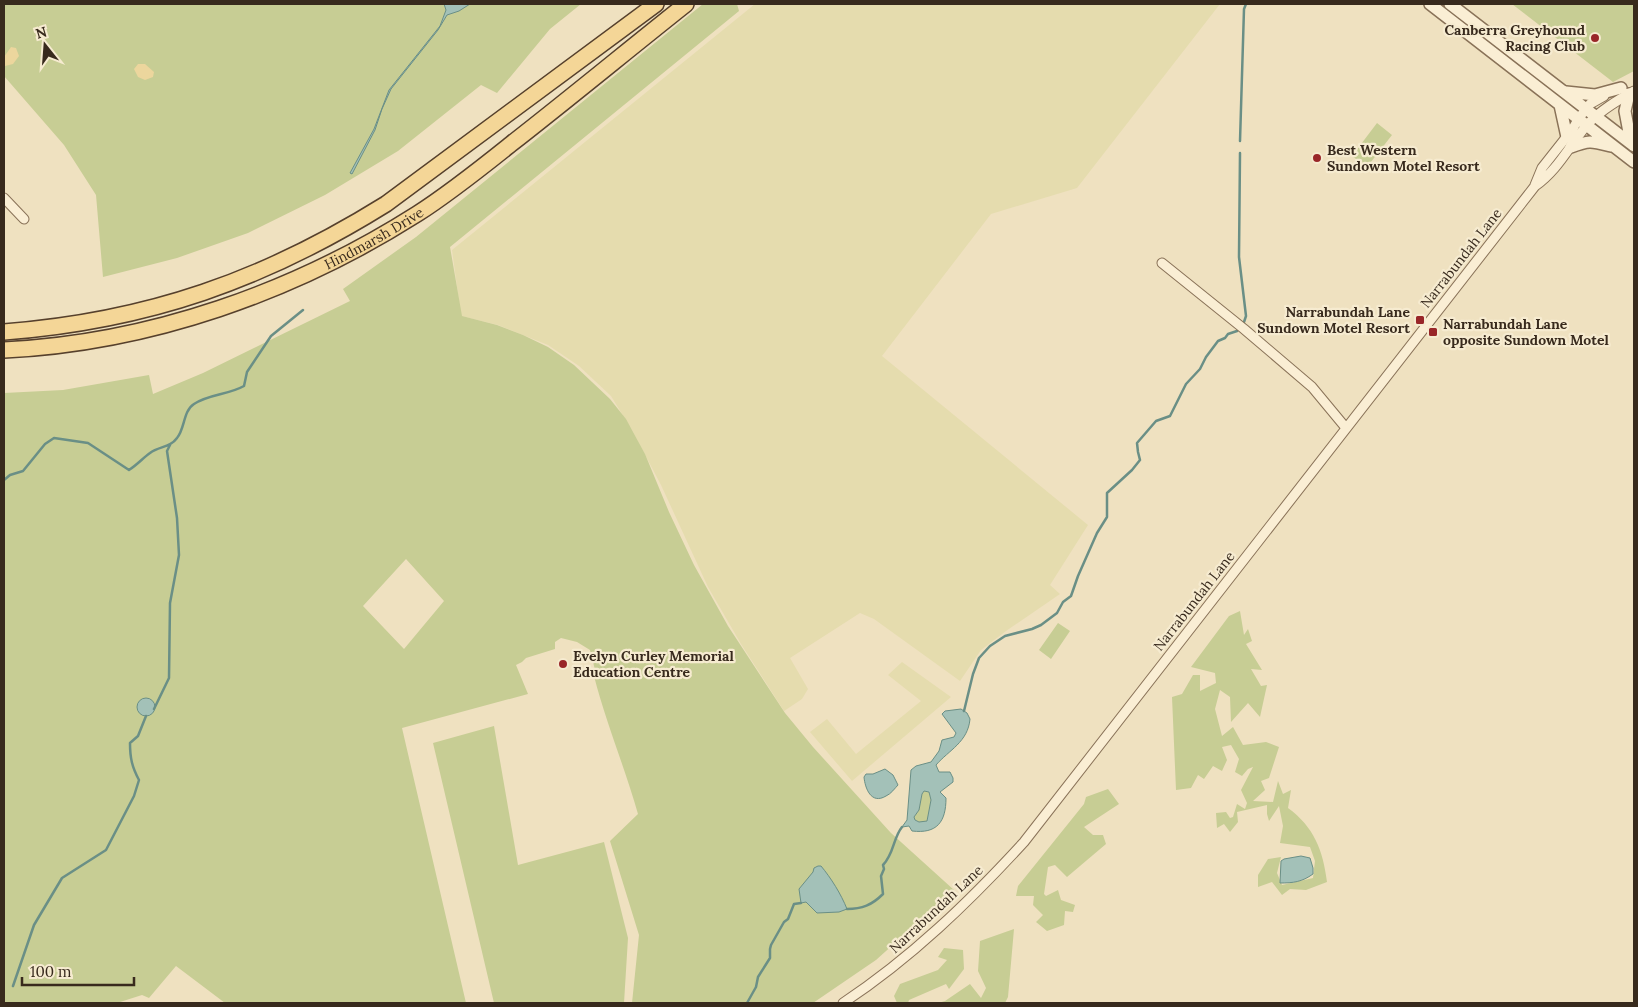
<svg xmlns="http://www.w3.org/2000/svg" width="1638" height="1007" font-family="Lora,serif">
<style>
.farmland{fill:#e5dcae}
.green{fill:#c7cd94;fill-rule:evenodd}
.sand{fill:#ecd69d}
.water{fill:#a3c1b8;stroke:#6a8f86;fill-rule:evenodd}
.lines{fill:none;stroke-linecap:round;stroke-linejoin:round}
.stream{stroke:#6a8f86;stroke-width:2.5}
.minor-casing{stroke:#897258;stroke-width:11}
.tertiary-casing{stroke:#897258;stroke-width:14}
.primary-casing{stroke:#56402c;stroke-width:18}
.minor{stroke:#faeed4;stroke-width:9}
.tertiary{stroke:#faeed4;stroke-width:11}
.primary{stroke:#f4d697;stroke-width:15}
.poi-dot{fill:#992628;stroke:#f6ebd0;stroke-width:2}
.labels{text-anchor:middle;stroke-width:4.5;stroke-linejoin:round;paint-order:stroke}
.poi-label{font-size:14px;font-weight:bold;fill:#382a1d;stroke:#f6ebd0;text-anchor:start}
.street-label{font-size:14px;fill:#382a1d;stroke:#f6ebd0}
</style>
<rect width="100%" height="100%" fill="#efe1c0"/>
<path class="farmland" d="M755 4H1220L1077 188 991 214 882 356 1088 525 1050 585 1060 594 1006 631 981 650 960 681 874 619 860 613 790 658 808 689 802 699 784 711 741 644 708 587 661 485 633 432 611 396 579 366 548 345 498 325 461 316 452 250Z
M902 662 951 697 852 781 810 732 827 719 856 754 921 701 888 675Z"/>
<path class="green" d="M4 4H581L550 29 497 93 481 85 398 151 325 195 248 233 177 258 103 277 96 195 64 145 4 76Z
M703 4H737L739 11 450 247 462 316 497 325 523 335 548 347 574 365 610 399 626 419 645 454 669 512 694 565 728 626 785 713 813 747 891 833 954 890 876 960 813 1003H632L639 935 610 841 638 814C625 768 606 723 594 676L596 674 590 650 577 642 561 638 555 642V649L526 658 522 662 516 665 528 694 402 728 466 1003H225L176 966 149 998 142 995 117 1003H4V393L63 390 149 375 153 394 203 373 350 301 343 289 416 237ZM406 559 444 601 404 649 363 606Z
M1512 4H1634V71L1613 82Z
M1377 123 1392 135 1367 167 1352 156Z
M1240 611 1244 635 1248 629 1252 641 1246 644 1262 670 1251 669 1261 686 1267 685 1260 717 1248 703 1231 722 1230 697 1220 690 1215 709 1222 736 1233 727 1243 745 1266 742 1279 747 1269 778 1261 781 1265 790 1253 801 1273 802 1278 781 1283 794 1291 790 1288 808C1314 827 1323 850 1327 882L1306 890 1290 889 1282 895 1272 882 1258 887V875L1268 859 1281 857 1277 873 1282 885 1313 878 1315 861 1310 847 1280 843 1283 826 1279 806 1269 821 1267 814V805L1237 812 1238 822 1230 832 1224 824 1217 828 1216 813 1226 812 1230 818 1233 817 1237 804 1245 809 1247 803 1241 790 1253 767 1248 769 1242 776 1235 772 1239 759 1231 745 1222 747 1227 760 1222 771 1213 766 1204 779 1198 775 1191 788 1176 790 1172 697 1182 694 1193 675H1200V691L1216 683 1215 673 1191 667 1229 616Z
M1058 623 1070 631 1051 659 1039 650Z
M494 726 518 865 604 842 628 938 624 1003H494L433 743Z
M1108 789 1119 804 1084 827 1093 835H1103L1106 844 1067 877 1055 865 1048 867 1044 894 1046 896 1058 890 1061 900 1075 905 1073 912 1065 911 1064 925 1047 931 1036 922 1043 915 1033 905 1034 896H1016L1018 886 1084 804 1086 797Z
M924 791 929 792 931 800 927 822H919L915 820 914 817 919 810 922 794Z
M1014 929 1008 997 1005 1003H938L945 1001 970 984 981 998 986 988 978 971 980 941Z
M944 948 963 950 964 969 949 989 946 984 909 1000 908 1003H897L894 996 900 984 938 970 947 960 938 957Z"/>
<path class="sand" d="M11 47 16 48 19 56 13 64 5 66 4 65V57Z
M138 64H145L154 72 153 77 145 80 138 77 134 69Z"/>
<path class="water" d="M444 4H470L459 11 447 15 438 30 391 89 382 109 375 130 352 174 350 173 374 129 389 90 440 26 446 10Z
M137 707a9 9 0 1 1 18 0a9 9 0 1 1-18 0Z
M961 709 967 713 970 719C968 742 949 750 936 765L939 772H950L953 778V782L940 792 946 798C946 822 937 834 912 831L909 826 902 827 907 820 911 770 916 766 931 762 939 751 942 740 954 737 956 733 942 714 945 711ZM924 791 929 792 931 800 927 821 919 822 915 820 914 817 919 810 922 794Z
M885 769 893 775 898 785C895 788 891 794 886 796 871 805 865 788 864 777L866 774H873Z
M1301 856 1310 858 1313 868V874C1302 882 1293 883 1280 883L1281 861 1284 859Z
M818 866H821C831 878 841 894 847 909L839 912 817 913 806 902 801 903 799 889 813 872 814 868Z"/>
<g class="lines">
<path class="stream" d="M1240 141 1244 9 1246 4
M1240 153 1239 257 1246 316 1244 322
M4 480 10 475 23 471 45 444 54 438 88 443 129 470C137 465 143 458 150 453 159 446 170 448 177 438 185 429 183 411 194 404 209 394 228 395 244 386L247 372 271 336 303 310
M154 709 169 678 170 603 179 555 177 518 167 451 170 445
M964 711 973 674 979 658 990 646 1005 636 1032 629 1041 625 1057 613 1063 602 1071 596 1078 576 1097 533 1107 517V493L1132 470 1140 460 1138 452 1137 443 1156 421 1170 416 1186 384 1200 369 1206 357 1218 341 1225 338 1228 334 1237 331
M847 909C862 909 872 905 883 894L881 876 884 869 883 865C894 854 893 838 902 827
M13 986 34 925 62 878 106 850 134 796 139 780C132 767 130 758 130 743L138 736 146 716
M747 1003 756 987 758 977 770 958V949L771 945 784 922 788 919 794 904 801 903"/>
<g class="minor-casing">
<path id="minor" d="M1535 185 1542 168 1572 130 1579 118 1590 104 1604 96
M4 198 24 219
M1162 263 1244 329 1312 387 1346 428
M843 1003C911 958 969 902 1024 842L1535 186C1558 170 1569 146 1587 125 1599 111 1618 100 1634 91"/>
</g>
<g class="tertiary-casing">
<path id="tertiary" d="M1430 4 1634 162
M1450 4 1634 146
M1566 92 1595 95 1621 88
M1629 94 1625 111 1631 143
M1560 105 1567 137
M1571 147C1590 140 1591 141 1611 146"/>
</g>
<g class="primary-casing">
<g id="primary">
<path d="M4 332C148 321 264 280 386 204L656 4"/>
<path id="s1" d="M4 350C150 343 294 292 417 214 450 193 481 168 511 144 570 98 628 50 686 4"/>
</g>
</g>
<use href="#minor" class="minor"/>
<use href="#tertiary" class="tertiary"/>
<use href="#primary" class="primary"/>
</g>
<g class="poi-dot">
<circle cx="1595" cy="38" r="5"/>
<circle cx="1317" cy="158" r="5"/>
<rect x="1415" y="315" width="10" height="10" rx="2.5"/>
<rect x="1428" y="327" width="10" height="10" rx="2.5"/>
<circle cx="563" cy="664" r="5"/>
</g>
<g class="labels">
<g class="poi-label">
<text x="1585" y="35" text-anchor="end">Canberra Greyhound<tspan x="1585" dy="16">Racing Club</tspan></text>
<text x="1327" y="155">Best Western<tspan x="1327" dy="16">Sundown Motel Resort</tspan></text>
<text x="1410" y="317" text-anchor="end">Narrabundah Lane<tspan x="1410" dy="16">Sundown Motel Resort</tspan></text>
<text x="1443" y="329">Narrabundah Lane<tspan x="1443" dy="16">opposite Sundown Motel</tspan></text>
<text x="573" y="661">Evelyn Curley Memorial<tspan x="573" dy="16">Education Centre</tspan></text>
</g>
<g class="street-label">
<text dy="5" stroke="none"><textPath href="#s1" startOffset="390">Hindmarsh Drive</textPath></text>
<text transform="translate(1461 258) rotate(-52)" y="5">Narrabundah Lane</text>
<text transform="translate(1194 601) rotate(-52)" y="5">Narrabundah Lane</text>
<text transform="translate(936 909) rotate(-43)" y="5">Narrabundah Lane</text>
</g>
</g>
<rect width="1638" height="1007" fill="none" stroke="#382a1d" stroke-width="10"/>
<g transform="translate(45 45) rotate(343)" stroke="#f6ebd0" stroke-width="4" paint-order="stroke">
<path d="M0-4L9 19L0 12L-9 19Z" fill="#382a1d"/>
<text y="-8" font-size="14" font-weight="bold" text-anchor="middle" fill="#382a1d">N</text>
</g>
<path d="M22 977v8h112v-8" fill="none" stroke="#382a1d" stroke-width="2.5"/>
<text x="30" y="977" font-size="15" fill="#382a1d" stroke="#f6ebd0" stroke-width="4" paint-order="stroke">100 m</text>
</svg>
